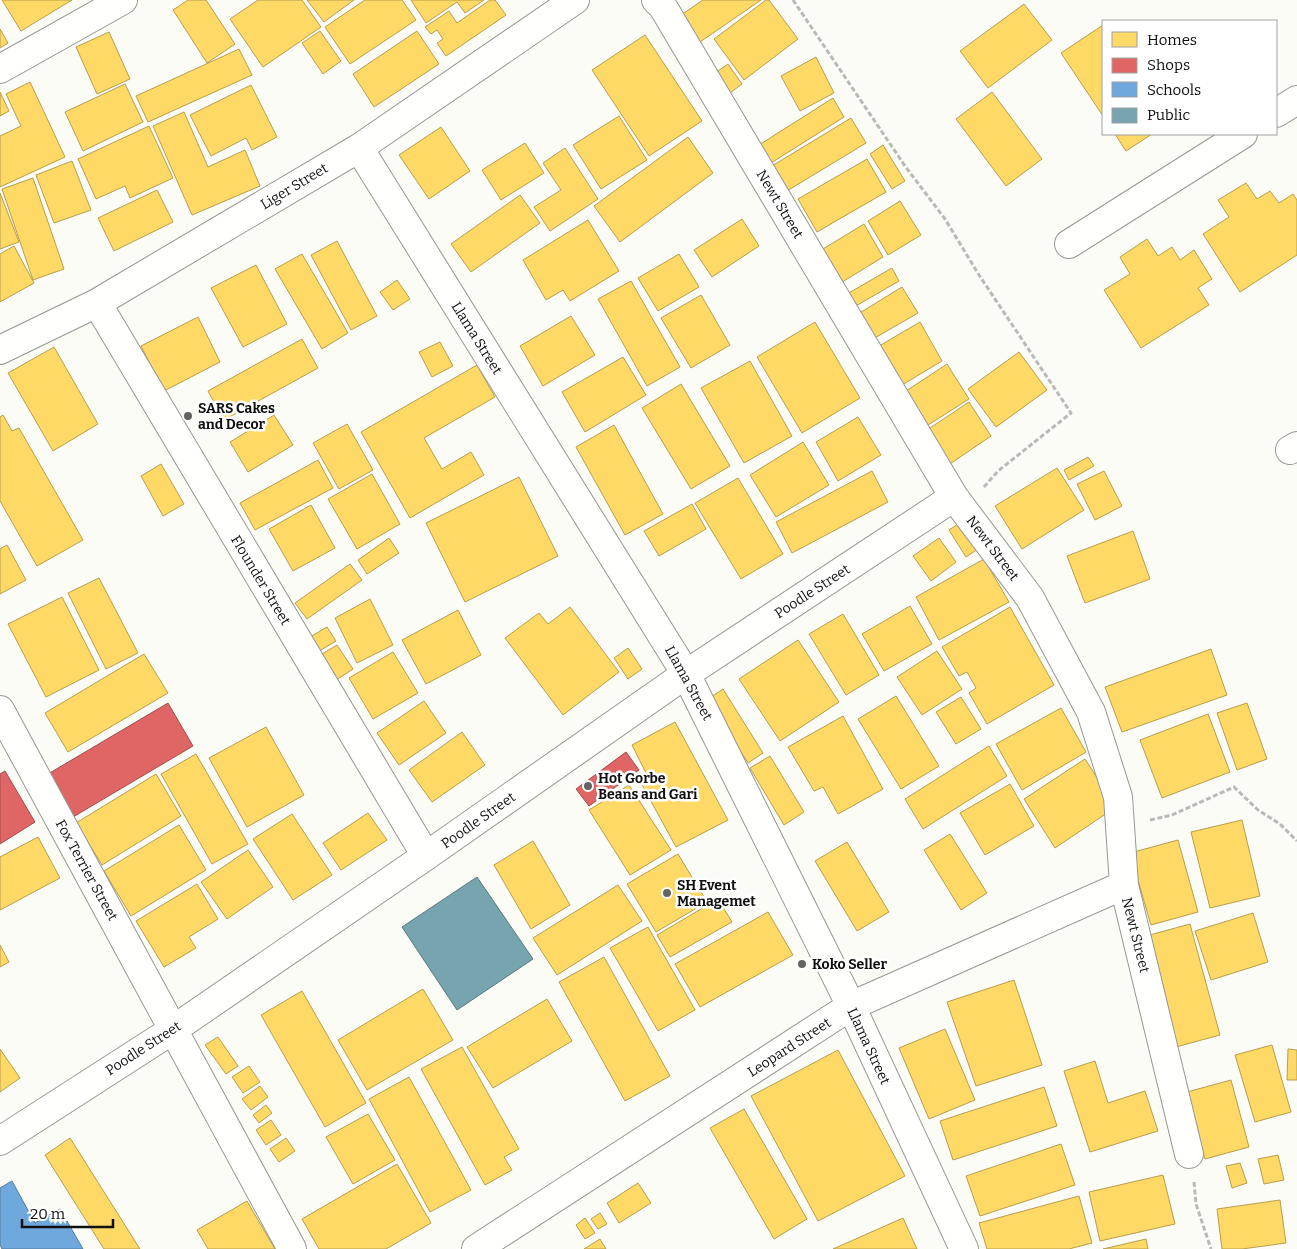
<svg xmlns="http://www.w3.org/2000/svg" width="1297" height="1249" font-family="Bitter,serif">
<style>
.homes{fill:#ffd966;stroke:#b79d4c}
.shops{fill:#e06666;stroke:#a24c4c}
.schools{fill:#6fa8dc;stroke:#527a9f}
.public{fill:#76a5af;stroke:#57787f}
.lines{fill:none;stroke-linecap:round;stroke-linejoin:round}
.street-casing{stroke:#969694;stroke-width:30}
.path{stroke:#b9b9b8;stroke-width:3;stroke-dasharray:5 2.5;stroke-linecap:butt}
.street{stroke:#fffffe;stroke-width:28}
.poi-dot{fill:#636360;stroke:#fff;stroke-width:2}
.labels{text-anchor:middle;stroke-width:5;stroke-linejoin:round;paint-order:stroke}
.street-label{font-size:14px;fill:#101010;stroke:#fff}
.poi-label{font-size:14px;font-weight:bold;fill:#101010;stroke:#fff;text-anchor:start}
</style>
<rect width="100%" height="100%" fill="#fcfcf6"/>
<path class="homes" d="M2 0H72L21 31Z
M188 0H206L235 44 207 63 173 10Z
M258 0H302L321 27 263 67 230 19Z
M307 0H354L324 22Z
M365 0H402L416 20 350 64 325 27Z
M411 0H484L465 13 457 2 426 23Z
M490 0H495L506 15 446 56 437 43 443 39 437 30 431 34 425 27 449 11 457 23Z
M703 0H761L700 42 681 15Z
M766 0H769L798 39 744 80 714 39Z
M1024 4 1052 40 988 88 960 51Z
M1103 25V116L1061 53Z
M0 29 8 43 0 48Z
M320 31 341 61 323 74 302 43Z
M417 31 439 64 374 107 353 74Z
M109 32 130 79 97 94 76 47Z
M645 35 702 121 649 156 592 70Z
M239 49 252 75 148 122 136 96Z
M816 57 834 93 800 111 781 76Z
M728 64 742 84 730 93 715 73Z
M30 82 65 157 0 187V136L21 126 6 94Z
M125 84 143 122 83 151 65 112Z
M251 85 277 137 252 150 246 138 211 156 190 115Z
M0 92 9 111 0 116Z
M992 92 1042 159 1006 186 956 119Z
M833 98 844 117 771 163 759 145Z
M184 112 208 167 245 150 260 186 192 215 153 126Z
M619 116 647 160 601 189 573 145Z
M851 118 866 143 782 194 767 169Z
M149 126 173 178 130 198 125 186 96 199 78 159Z
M441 127 470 171 429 199 399 155Z
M1115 134H1152L1126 151Z
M688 137 713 173 620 242 594 206Z
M525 143 544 173 501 200 482 170Z
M883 145 905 181 892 189 870 154Z
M565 148 598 199 550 231 534 207 561 190 543 163Z
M867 159 886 192 817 232 798 199Z
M72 161 91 210 54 223 36 175Z
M33 178 64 269 33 280 2 189Z
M1246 183 1257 199 1270 191 1279 203 1293 194 1297 200V255L1240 292 1203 234 1229 217 1218 200Z
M157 190 173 222 114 251 98 218Z
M0 193 19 242 0 249Z
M520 195 540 223 471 272 451 244Z
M900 201 921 235 888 255 868 221Z
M742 219 759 246 712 277 694 250Z
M588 220 619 271 570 301 563 290 546 300 523 260Z
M864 224 883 257 839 284 818 252Z
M1147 239 1158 256 1172 247 1180 260 1194 250 1212 279 1198 288 1209 305 1141 348 1104 290 1130 274 1120 257Z
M337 241 377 316 351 330 311 255Z
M14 246 34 283 0 302V254Z
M302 254 348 333 322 349 275 269Z
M679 254 699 287 658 311 638 278Z
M256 265 287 324 243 347 211 288Z
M892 268 899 281 854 307 847 294Z
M397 280 410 299 393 310 380 292Z
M631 281 680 367 647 386 598 299Z
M902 287 918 313 873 339 858 314Z
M701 295 730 345 691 368 661 318Z
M571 316 595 355 543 386 520 346Z
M198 317 220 362 164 391 141 346Z
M815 322 860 398 802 433 757 357Z
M920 322 942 361 897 388 874 349Z
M302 339 318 368 224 420 208 391Z
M440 342 453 366 432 377 419 352Z
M54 347 98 424 53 451 8 373Z
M1019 352 1047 390 996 427 968 389Z
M623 357 646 395 585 432 562 392Z
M750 361 792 436 744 463 701 388Z
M947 364 969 399 925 427 903 393Z
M477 365 495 397 424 438 442 469 471 452 484 475 410 518 361 432Z
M681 384 730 466 691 489 642 408Z
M969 402 991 436 944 468 921 434Z
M3 415 12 431 19 428 83 540 37 566 0 501V417Z
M274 415 293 445 248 472 230 442Z
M858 417 881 455 838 481 816 442Z
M347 424 373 470 339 489 313 443Z
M614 425 663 514 625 535 576 447Z
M803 442 829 485 776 517 750 475Z
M1088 457 1094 466 1069 480 1064 470Z
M318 460 333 488 255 530 240 503Z
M161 464 184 504 163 516 141 476Z
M1057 468 1084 510 1022 549 995 506Z
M872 471 888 502 792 553 776 522Z
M1104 471 1122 506 1095 520 1077 484Z
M372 474 400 524 357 549 328 499Z
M519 477 558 556 465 602 426 523Z
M738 478 783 554 741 579 695 503Z
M692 504 706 529 659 556 644 531Z
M311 505 335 548 293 571 269 529Z
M967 518 984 545 966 557 949 530Z
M1133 531 1150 579 1085 603 1067 556Z
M389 538 399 553 367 574 358 560Z
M939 538 956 562 931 581 913 556Z
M7 545 26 580 0 594V549Z
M984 559 1009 602 939 640 916 597Z
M350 564 362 580 307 619 295 603Z
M99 578 138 653 106 669 68 593Z
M62 597 99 670 46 697 8 624Z
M370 599 393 645 357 663 335 618Z
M910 606 932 644 884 671 862 634Z
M570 607 619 672 563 715 505 638 539 613 548 624Z
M1010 607 1054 685 987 724 969 693 976 688 967 672 959 676 942 647Z
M458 610 481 655 426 684 402 640Z
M843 614 879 675 846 695 809 634Z
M327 627 336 641 314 654 305 640Z
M798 640 839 702 780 741 739 679Z
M337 645 353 669 330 684 314 659Z
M628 648 642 669 628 679 614 658Z
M1211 649 1227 695 1122 732 1105 687Z
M937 651 962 689 922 715 897 677Z
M393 652 418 693 373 719 349 678Z
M144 654 168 693 68 752 45 713Z
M723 689 763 753 748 763 708 699Z
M896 696 939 766 901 789 858 719Z
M961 697 981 729 956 744 936 712Z
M424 701 446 733 399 765 377 733Z
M1247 703 1267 759 1237 770 1217 713Z
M1061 708 1086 752 1022 790 996 744Z
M1208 714 1230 772 1162 798 1140 740Z
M843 716 883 789 838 814 823 787 814 791 788 747Z
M675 722 728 820 676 847 641 783 649 779 632 745Z
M266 727 304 795 247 827 209 758Z
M462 732 485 765 432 802 409 770Z
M989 746 1007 776 923 829 905 799Z
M196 754 248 844 212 864 161 774Z
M770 756 804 812 784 825 750 768Z
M1085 759 1116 807 1055 848 1024 799Z
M156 774 181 816 102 865 76 823Z
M1010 784 1034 826 985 855 960 813Z
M629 785 671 850 630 875 589 810Z
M368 813 387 840 341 870 323 843Z
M292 814 332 875 293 900 253 839Z
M1242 820 1260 896 1210 908 1191 832Z
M179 825 206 870 131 916 104 871Z
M950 834 987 893 961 910 924 850Z
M38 837 60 878 0 910V857Z
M1178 840 1198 912 1151 925 1130 853Z
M533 841 570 905 531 929 494 865Z
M847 842 889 912 857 931 815 861Z
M248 850 273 887 227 919 201 882Z
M678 854 707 902 656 932 627 884Z
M197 884 218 919 189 937 196 948 164 967 136 921Z
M618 885 642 921 557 975 533 938Z
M718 899 732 922 670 957 657 935Z
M768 912 793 955 700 1007 675 964Z
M1253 913 1268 962 1211 980 1195 931Z
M1190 924 1220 1035 1176 1047 1146 936Z
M648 927 695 1010 658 1031 610 948Z
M0 945 9 962 0 967Z
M604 957 670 1076 625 1101 559 982Z
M1014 980 1042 1065 976 1086 947 1002Z
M423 989 453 1040 367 1090 338 1040Z
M302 991 366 1103 325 1127 261 1015Z
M547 999 572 1041 493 1088 467 1047Z
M945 1029 975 1100 929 1119 899 1048Z
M218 1037 238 1066 226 1074 205 1045Z
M1272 1045 1291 1112 1255 1122 1235 1055Z
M462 1047 519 1149 504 1157 512 1170 485 1185 421 1069Z
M0 1049 20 1078 0 1092Z
M1288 1049 1297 1050V1080H1287Z
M838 1050 905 1176 818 1221 751 1096Z
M1095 1061 1108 1103 1145 1091 1158 1131 1090 1152 1064 1071Z
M249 1066 260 1082 243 1093 232 1077Z
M409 1077 471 1190 430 1212 369 1099Z
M1231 1080 1249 1147 1205 1159 1187 1092Z
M260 1086 268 1097 251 1110 242 1099Z
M1044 1087 1057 1126 953 1160 940 1121Z
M266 1105 272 1113 259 1123 253 1115Z
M744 1109 807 1219 774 1239 710 1128Z
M368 1114 395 1160 353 1184 326 1137Z
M271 1120 281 1135 266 1145 256 1130Z
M70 1138 140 1249H104L45 1155Z
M286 1138 295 1151 279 1162 270 1149Z
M1061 1144 1075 1185 980 1216 966 1176Z
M1278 1155 1284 1180 1264 1184 1258 1159Z
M1240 1163 1247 1183 1232 1188 1226 1166Z
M397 1164 431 1223 386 1249H319L302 1219Z
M1163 1175 1175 1224 1100 1241 1089 1192Z
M638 1183 651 1203 619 1223 607 1203Z
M1079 1196 1092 1243 1069 1249H987L979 1223Z
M1280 1200 1286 1243 1242 1249H1222L1217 1209Z
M247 1201 275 1249H208L197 1230Z
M600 1213 607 1224 598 1229 591 1219Z
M585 1218 595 1233 585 1239 576 1225Z
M903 1218 917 1249H833Z
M600 1239 606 1249H584Z
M1146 1239 1148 1249H1103Z"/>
<path class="shops" d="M168 703 193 746 73 817 48 774Z
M626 752 639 770 589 806 576 789Z
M5 771 35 822 0 844V774Z"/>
<path class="schools" d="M12 1181 35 1223 60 1209 83 1249H2L0 1245V1188Z"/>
<path class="public" d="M477 877 533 959 457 1010 402 927Z"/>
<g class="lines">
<g class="street-casing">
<path id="street" d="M656 0 663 7 954 497 1030 598 1091 712 1118 797 1124 885 1189 1154
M0 69 123 0
M1276 113 1297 100
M359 148 686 674 851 1006 964 1249
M1069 244 1243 134
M97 303 426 856
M0 350 97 303 359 148 575 0
M1290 450 1297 446
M0 710 292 1249
M0 1141 174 1029 426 856 686 674 954 497
M476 1249 851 1006 1124 885"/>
</g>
<path class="path" d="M793 0 905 166 945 219 979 275 1071 413 998 471 983 488
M1150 820 1172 815 1234 787 1258 810 1280 824 1297 841
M1194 1182 1196 1204 1211 1249"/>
<use href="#street" class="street"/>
</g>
<g class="poi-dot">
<circle cx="188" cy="416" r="5"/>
<circle cx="588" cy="786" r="5"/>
<circle cx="667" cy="893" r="5"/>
<circle cx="802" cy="964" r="5"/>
</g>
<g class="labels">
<g class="street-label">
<text transform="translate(294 186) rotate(-31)" y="5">Liger Street</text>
<text transform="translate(780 204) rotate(59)" y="5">Newt Street</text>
<text transform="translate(477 338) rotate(58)" y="5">Llama Street</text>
<text transform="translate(993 548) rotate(53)" y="5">Newt Street</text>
<text transform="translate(261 580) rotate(59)" y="5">Flounder Street</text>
<text transform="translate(812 591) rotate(-33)" y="5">Poodle Street</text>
<text transform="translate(689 683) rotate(61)" y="5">Llama Street</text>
<text transform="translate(478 820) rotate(-35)" y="5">Poodle Street</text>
<text transform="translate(87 870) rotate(61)" y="5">Fox Terrier Street</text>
<text transform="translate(1136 935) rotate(76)" y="5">Newt Street</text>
<text transform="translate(869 1046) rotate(65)" y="5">Llama Street</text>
<text transform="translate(789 1047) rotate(-33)" y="5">Leopard Street</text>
<text transform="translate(143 1048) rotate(-33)" y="5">Poodle Street</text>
</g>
<g class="poi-label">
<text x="198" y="413">SARS Cakes<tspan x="198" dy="16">and Decor</tspan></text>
<text x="598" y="783">Hot Gorbe<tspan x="598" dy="16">Beans and Gari</tspan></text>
<text x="677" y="890">SH Event<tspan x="677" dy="16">Managemet</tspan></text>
<text x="812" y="969">Koko Seller</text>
</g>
</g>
<rect x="1102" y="20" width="175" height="115" fill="#ffffff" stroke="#9f9f9f"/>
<rect x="1112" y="32" width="25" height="15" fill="#ffd966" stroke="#9f9f9f"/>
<text x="1147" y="45" font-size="15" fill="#101010">Homes</text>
<rect x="1112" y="58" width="25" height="15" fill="#e06666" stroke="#9f9f9f"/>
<text x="1147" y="70" font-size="15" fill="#101010">Shops</text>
<rect x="1112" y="82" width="25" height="15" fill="#6fa8dc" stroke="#9f9f9f"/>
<text x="1147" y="95" font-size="15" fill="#101010">Schools</text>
<rect x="1112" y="108" width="25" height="15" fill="#76a5af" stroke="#9f9f9f"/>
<text x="1147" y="120" font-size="15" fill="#101010">Public</text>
<path d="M22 1219v8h91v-8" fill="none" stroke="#101010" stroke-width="2.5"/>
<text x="30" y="1219" font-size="15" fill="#101010" stroke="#ffffff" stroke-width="4" paint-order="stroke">20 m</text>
</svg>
